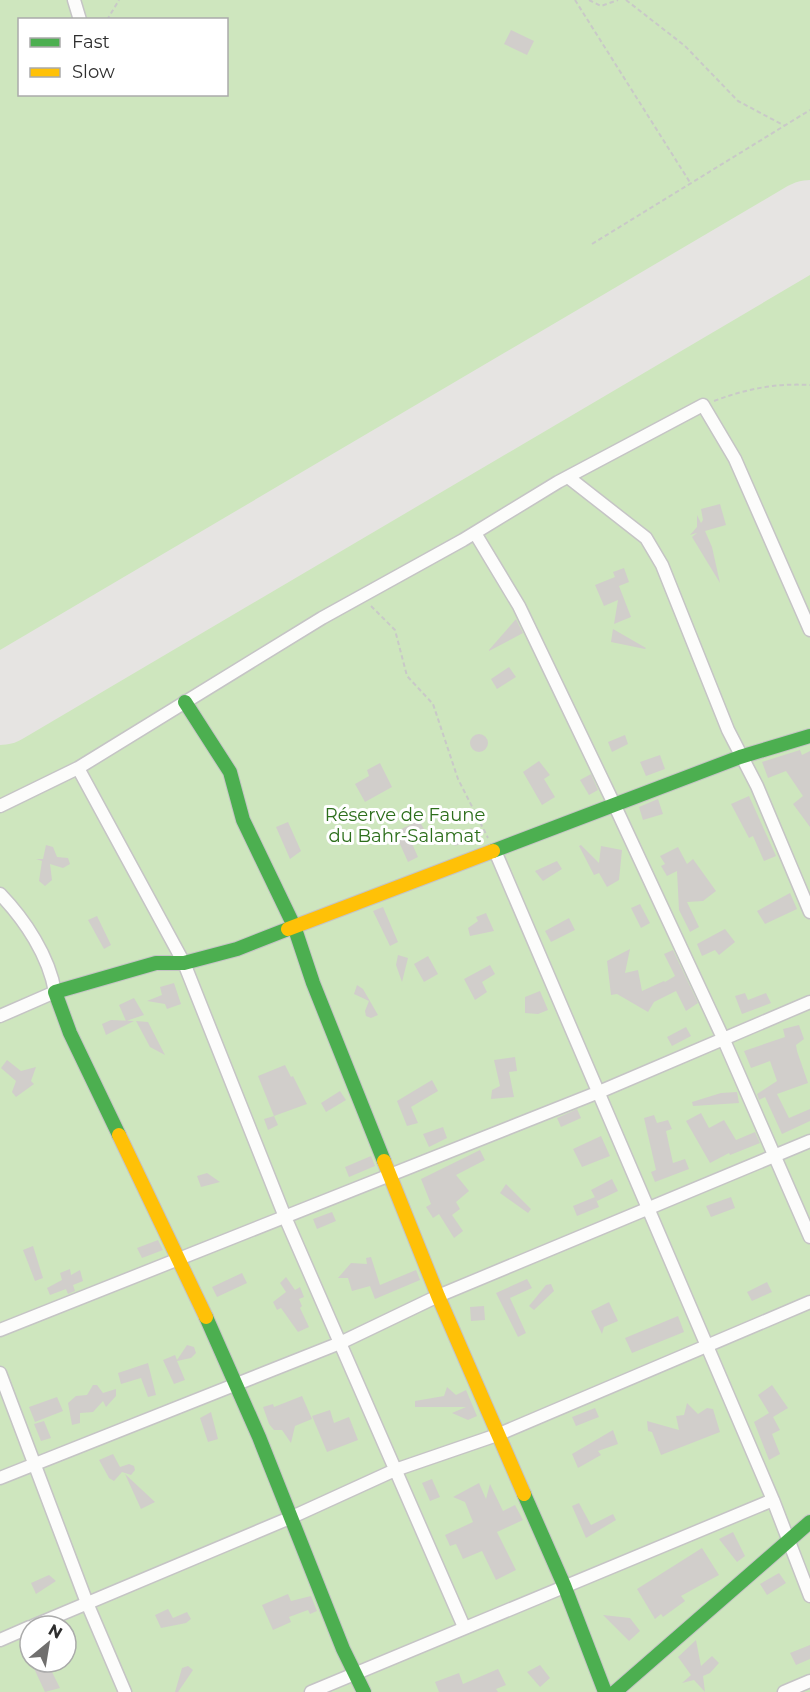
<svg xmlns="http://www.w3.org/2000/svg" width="810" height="1692" font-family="Montserrat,sans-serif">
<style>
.green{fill:#cee6be;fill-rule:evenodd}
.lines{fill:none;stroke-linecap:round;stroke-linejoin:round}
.runway{stroke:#e6e4e2;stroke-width:88}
.building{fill:#d1cecb}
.street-casing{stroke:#c5c4c5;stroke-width:15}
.fast-casing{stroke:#c5c4c5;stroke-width:16}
.slow-casing{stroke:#c5c4c5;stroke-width:16}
.path{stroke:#c9c9c8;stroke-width:2;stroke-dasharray:4.5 3;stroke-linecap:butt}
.street{stroke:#fcfcfb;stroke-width:12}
.fast{stroke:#4caf50;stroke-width:14}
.slow{stroke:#ffc107;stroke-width:14}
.labels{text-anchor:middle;stroke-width:6;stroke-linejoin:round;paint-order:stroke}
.park-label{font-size:18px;fill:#2c6e1b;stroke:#fff}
</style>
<rect width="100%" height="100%" fill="#ece8e4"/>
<path class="green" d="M0 0H810V1692H0ZM20 20H226V94H20ZM30 1626H66V1662H30Z"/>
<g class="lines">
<path class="runway" d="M0 701 810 224"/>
</g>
<path class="building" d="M511 30 534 41 527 55 504 44Z
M720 504 726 525 705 531 712 547 720 583 692 537 697 533 690 535 697 527V515L701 523 703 520 701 509Z
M624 568 629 582 619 586 631 617 614 624 618 600 604 606 595 585 615 577 613 572Z
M516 619 523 633 489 651V650Z
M613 629 646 648 645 649 611 642Z
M509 667 516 677 497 689 491 679Z
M470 743a9 9 0 1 1 18 0a9 9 0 1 1-18 0Z
M625 735 628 744 612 752 608 742Z
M800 750 802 755 810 751V827L793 804 803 796 786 771 768 778 762 762Z
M660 755 665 769 646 776 640 762Z
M539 761 550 775 544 779 555 797 542 805 523 772Z
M380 763 392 787 365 802 355 784 369 776 367 770Z
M591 774 598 790 589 795 580 780Z
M749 796 776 856 764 861 753 836 749 838 731 804Z
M658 799 663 814 643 820 639 807Z
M288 822 301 851 290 859 276 827Z
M416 822H420L424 829 409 837 418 857 408 862 399 842 396 844 391 834Z
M472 828 476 838 455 846 451 837Z
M46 845 53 847 57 857 68 858 70 864 63 868 50 864 52 880 45 886 39 881 42 861 36 859H43Z
M581 845 599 863 601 846 622 850 619 880 607 887 599 873 594 875 579 846Z
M678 847 687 864 693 859 716 891 703 901 687 902 699 927 690 932 679 910 677 871 667 876 661 866 665 864 660 856Z
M557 861 562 869 543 881 535 871Z
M790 893 797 909 765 924 757 911Z
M640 904 650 923 641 928 631 908Z
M383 907 398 942 390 946 373 911Z
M486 913 494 931 470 936 468 928 478 921 476 917Z
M97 916 111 945 104 949 88 920Z
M569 918 575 930 551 942 545 931Z
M725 929 735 942 719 955 715 950 702 956 697 944Z
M630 949 625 973 638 970 642 991 664 981 665 982 675 976 664 954 673 950 698 1003 686 1011 676 991 654 1002 648 1012 617 994 611 995 607 961Z
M398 955 408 958 402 982 396 965Z
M428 956 438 974 424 982 414 964Z
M490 965 495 974 482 982 487 992 475 1000 464 979Z
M174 983 181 1004 167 1009 165 1004 147 1001 162 995 160 987Z
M357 985 363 989 378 1015 371 1018 366 1016 365 1011 369 1001 354 994Z
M540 991 548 1010 538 1014 525 1013V997Z
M745 993 748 1000 766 993 771 1003 742 1014 735 996Z
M134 998 144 1015 126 1021 119 1005Z
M111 1020 134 1021 106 1035 102 1024Z
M136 1021 148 1022 165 1055 150 1047Z
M799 1025 804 1039 796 1045 797 1051 808 1083 777 1094 789 1118 810 1109V1121L782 1134 765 1097 759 1100 757 1094 777 1081 770 1061 751 1068 744 1051 785 1037 783 1029Z
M686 1027 691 1036 672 1046 667 1037Z
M515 1057 517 1071 509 1072 514 1097 491 1099 492 1090 500 1086 494 1060Z
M7 1060 21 1071 36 1067 31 1081 34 1084 16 1097 12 1092 16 1081 1 1068Z
M285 1065 291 1077 293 1076 307 1104 274 1116 278 1125 268 1130 264 1119 274 1116 258 1076Z
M432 1080 438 1091 411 1107 418 1123 407 1126 397 1101Z
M340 1091 346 1100 326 1112 321 1103Z
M737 1092 739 1103 693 1106 692 1102 721 1093Z
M577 1109 581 1118 561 1127 557 1118Z
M701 1113 709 1128 724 1120 736 1140 755 1132 760 1143 730 1155 729 1153 710 1163 686 1121Z
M654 1115 657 1123 668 1120 672 1129 666 1131 673 1163 685 1159 689 1169 655 1182 651 1172 656 1170 644 1118Z
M443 1127 447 1138 429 1147 423 1134Z
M601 1136 610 1156 582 1167 573 1149Z
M480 1150 485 1160 456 1175 469 1191 456 1202 460 1209 452 1215 463 1231 454 1238 439 1214 433 1218 426 1207 431 1204 421 1179Z
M371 1156 375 1166 349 1177 345 1167Z
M207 1173 220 1182 201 1187 197 1176Z
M612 1179 618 1191 597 1201 591 1190Z
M506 1184 531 1209 528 1213 500 1193Z
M595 1197 599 1207 577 1216 573 1206Z
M731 1197 735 1208 711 1217 706 1206Z
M332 1212 336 1221 317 1229 313 1219Z
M158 1240 163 1250 142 1258 137 1248Z
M33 1246 43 1278 35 1281 23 1250Z
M371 1257 380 1285 416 1270 420 1280 375 1299 370 1286 352 1291 348 1278H338L351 1263 367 1264 366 1258Z
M70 1269 71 1275 80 1270 83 1281 73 1285 75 1291 68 1294 66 1289 50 1295 47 1288 62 1280 60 1273Z
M242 1273 247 1283 217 1297 212 1287Z
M286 1277 295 1290 300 1287 304 1297 299 1299 302 1306 300 1308 309 1327 298 1332 281 1308 277 1310 273 1302 286 1292 280 1283Z
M527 1279 532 1288 510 1298 526 1333 518 1337 496 1293Z
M767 1282 772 1292 752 1301 747 1292Z
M551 1284 554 1291 534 1310 529 1306 546 1285Z
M609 1302 618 1321 604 1327 602 1334 591 1311Z
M484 1306 485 1320 471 1321 470 1307Z
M678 1316 684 1332 632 1353 625 1338Z
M187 1345 194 1347 196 1353 191 1358 177 1361 185 1380 174 1384 163 1360 175 1355 177 1360Z
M148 1363 156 1395 148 1397 141 1378 121 1384 118 1373Z
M93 1385H97L103 1393 116 1389V1396L106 1407 103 1401 93 1412 80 1413V1423L72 1425 68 1403 76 1396 87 1395Z
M772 1385 788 1408 773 1417 780 1430 772 1434 780 1454 769 1460 754 1422 769 1413 758 1395Z
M447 1387 456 1395 466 1390 477 1416 468 1420 452 1413 466 1407H415V1401L444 1396Z
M302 1396 312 1419 295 1426 291 1443 282 1430H274L269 1424 263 1407 273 1404 274 1407Z
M57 1397 63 1411 35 1422 29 1407Z
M687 1403 698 1414 707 1408 713 1409 720 1432 661 1455 652 1432 648 1431 647 1421 679 1430 676 1416 684 1415Z
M595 1408 599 1417 576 1426 572 1417Z
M330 1410 334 1423 349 1417 358 1440 327 1452 312 1416Z
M211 1412 218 1439 208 1442 200 1418Z
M44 1421 51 1438 41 1441 34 1424Z
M613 1430 618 1444 598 1451 601 1455 578 1468 572 1454Z
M113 1454 120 1467 129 1464 134 1466 135 1470 131 1475 122 1472 114 1481 109 1478 99 1460Z
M125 1474 155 1502 141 1509Z
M432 1479 440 1497 430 1501 422 1483Z
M479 1483 486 1499 490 1484 503 1511 515 1505 523 1520 497 1532 516 1570 496 1580 482 1551 463 1559 456 1544 450 1546 445 1535 473 1522 465 1502 453 1497Z
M579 1503 591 1525 613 1514 616 1520 586 1538 572 1506Z
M733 1532 745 1556 737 1562 719 1539Z
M702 1548 719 1575 681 1596 685 1601 663 1617 661 1614 655 1619 637 1589Z
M779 1573 786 1583 767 1595 760 1584Z
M49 1575 56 1581 36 1594 31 1583Z
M288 1594 291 1601 311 1596 317 1611 310 1614 308 1610 289 1617 291 1622 273 1630 262 1605Z
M168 1609 173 1618 187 1612 191 1619 186 1623 161 1628 155 1615Z
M603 1615 630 1618 640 1631 629 1641Z
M696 1640 701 1666 712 1656 719 1663 710 1673 703 1676 705 1692 694 1680 682 1683 691 1675 678 1657Z
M810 1645V1659L796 1665 790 1653Z
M31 1662H68L51 1670 60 1688 45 1692Z
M540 1665 550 1678 540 1687 527 1672Z
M188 1666 193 1670 191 1673 178 1692H175L182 1668Z
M498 1669 506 1685 496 1689 498 1692H439L435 1682 459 1673 463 1684Z"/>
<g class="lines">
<g class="street-casing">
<path id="street" d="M74 0 80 20
M568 477 646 538 662 565 728 730 757 786 810 912
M475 533 519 606 614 804 723 1038 810 1237
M78 768 184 963 285 1217 464 1627
M0 806 78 768 322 618 463 540 558 482 703 405 735 459 810 630
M495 851 773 1500 810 1596
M0 894C25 920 49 956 55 992L0 1016
M0 1330 599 1092 810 1002
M0 1373 87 1603 125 1692
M0 1478 340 1343 438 1296 810 1141
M33 1626 292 1517 395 1470 497 1435 810 1302
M0 1640 30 1627
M311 1692 773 1500
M784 1692 810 1681"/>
</g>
<g class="fast-casing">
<path id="fast" d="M185 702 230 772 243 820 294 926 313 983 384 1161
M493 851 740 757 810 736
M119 1135 70 1033 55 992 156 963H184L237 949 288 929
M206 1317 259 1437 343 1649 364 1692
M524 1494 564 1585 605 1692
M615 1692 810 1522"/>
</g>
<g class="slow-casing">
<path id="slow" d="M288 929 493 851
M119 1135 206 1317
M384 1161 438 1296 524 1494"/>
</g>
<path class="path" d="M575 0 691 184
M589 0 601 6 618 0
M626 0 685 46 738 101 785 126
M107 20 119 0
M592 244 810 110
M714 401C746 389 775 383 810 385
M371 606 395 630 407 676 433 704 458 779 488 838"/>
<use href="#street" class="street"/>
<use href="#fast" class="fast"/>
<use href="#slow" class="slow"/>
</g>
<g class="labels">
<g class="park-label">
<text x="405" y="821">Réserve de Faune<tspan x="405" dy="21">du Bahr-Salamat</tspan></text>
</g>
</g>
<rect x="18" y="18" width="210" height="78" fill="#ffffff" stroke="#ababab" stroke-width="1.5"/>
<rect x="30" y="38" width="30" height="9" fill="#4caf50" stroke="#ababab" stroke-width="1.5"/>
<text x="72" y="48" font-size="18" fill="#2e2e2e">Fast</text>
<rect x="30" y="68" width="30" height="9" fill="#ffc107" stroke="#ababab" stroke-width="1.5"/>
<text x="72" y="78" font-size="18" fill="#2e2e2e">Slow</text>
<g transform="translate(48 1644) rotate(30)"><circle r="28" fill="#ffffff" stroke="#ababab" stroke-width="1.5"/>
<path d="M0-4.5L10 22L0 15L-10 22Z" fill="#706f6e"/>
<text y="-9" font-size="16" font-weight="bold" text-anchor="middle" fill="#2e2e2e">N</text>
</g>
</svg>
